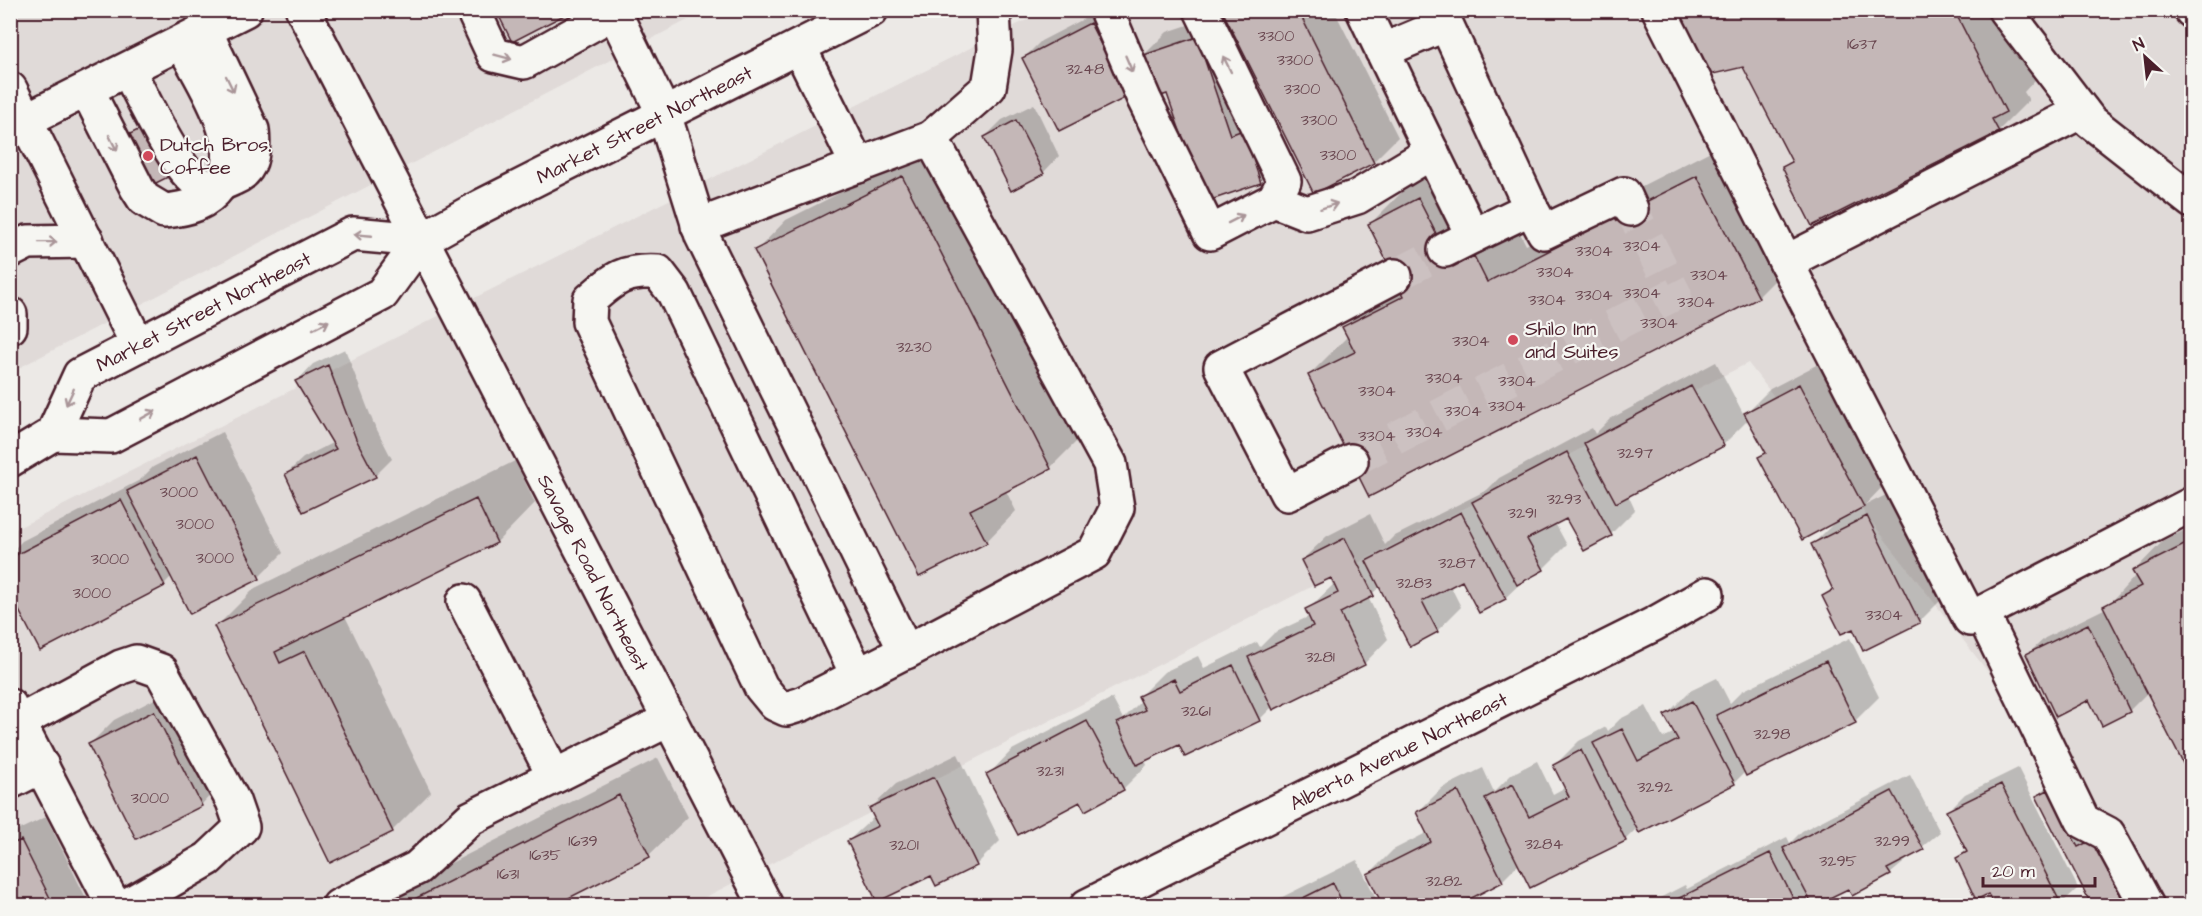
<svg xmlns="http://www.w3.org/2000/svg" width="2202" height="916" font-family="'Architects Daughter',sans-serif">
<style>
.built{fill:#e0dad8}
.shadow{fill:#0003}
.building{fill:#c4b7b7;stroke:#4a1f2b;stroke-width:1.5}
.lines{fill:none;stroke-linecap:round;stroke-linejoin:round}
.minor-tunnel{stroke:#ccc1c1;stroke-width:33;stroke-dasharray:33 16;stroke-linecap:butt}
.minor-casing{stroke:#4a1f2b;stroke-width:38}
.major-casing{stroke:#4a1f2b;stroke-width:38}
.minor{stroke:#f6f6f2;stroke-width:33}
.major{stroke:#f6f6f2;stroke-width:33}
.oneway{stroke:#a99598}
.poi-dot{fill:#d1495b;stroke:#f6f6f2;stroke-width:2}
.labels{text-anchor:middle;stroke-width:4.5;stroke-linejoin:round;paint-order:stroke}
.number-label{font-size:16px;fill:#68454e}
.street-label{font-size:20px;fill:#4a1f2b;stroke:#f6f6f2}
.poi-label{font-size:20px;fill:#4a1f2b;stroke:#f6f6f2;text-anchor:start}
</style>
<rect width="100%" height="100%" fill="#ece9e6"/>
<filter id="ink" filterUnits="userSpaceOnUse"><feTurbulence type="fractalNoise" baseFrequency=".0167" numOctaves="2"/><feDisplacementMap in="SourceGraphic" scale="12" xChannelSelector="R" yChannelSelector="G"/><feConvolveMatrix kernelMatrix="1 2 1 2 8 2 1 2 1" color-interpolation-filters="sRGB"/></filter>
<g filter="url(#ink)">
<path class="built" d="M11 11H705L11 372Z
M1044 11H2191V905H2169L1748 363 690 905H11L10 532Z"/>
<path class="shadow" d="M1101 10 1143 78 1024 58 1041 41Z
M1224 10H1334L1398 137 1373 162 1314 192Z
M1678 10H2000L2035 80 2024 92 2029 100 1998 131 1813 224 1784 167 1792 159 1744 65Z
M1221 14 1254 111 1268 107 1285 157 1260 181 1206 200 1168 92 1143 56 1167 32Z
M1034 104 1059 156 1043 173 985 137 1002 120Z
M1736 138 1797 258 1758 297 1309 375 1348 336 1344 328 1382 289 1398 281 1370 224 1408 186 1457 161 1492 229 1513 219 1526 245Z
M933 146 1080 438 1050 468 1006 491 1016 511 986 542 756 251 786 220Z
M345 349 373 422 392 459 375 476 286 474 303 458 334 442 297 381 313 364Z
M1824 361 1887 482 1864 506 1892 492 1943 598 1919 622 1853 627 1824 596 1833 587 1813 544 1835 522 1760 457 1766 451 1749 419 1723 445 1628 495 1635 510 1611 534 1567 517 1555 523 1567 545 1543 569 1525 579 1505 598 1479 611 1463 579 1450 585 1461 607 1437 631 1381 586 1368 597 1388 639 1364 664 1273 706 1259 720 1180 743 1145 760 1147 765 1123 789 1081 799 988 775 1012 750 1112 698 1123 719 1142 700 1140 696 1164 672 1198 656 1204 668 1257 642 1260 647 1274 633 1310 616 1307 610 1335 583 1332 576 1302 560 1327 536 1370 514 1385 545 1393 537 1487 490 1499 478 1592 428 1595 434 1610 419 1716 362 1744 415 1770 389Z
M222 432 283 553 259 577 172 576 164 584 10 590V553L22 541 140 480 153 467Z
M515 461 535 503 497 542 345 616 431 792 392 831 216 627 255 588Z
M2192 527V777L2148 692 2130 710 2102 724 2090 698 2028 654 2045 638 2106 608 2135 576 2134 571 2164 540Z
M1850 638 1879 697 1855 721 1745 772 1734 783 1638 827 1625 840 1519 864 1502 881 1369 874 1393 850 1428 832 1418 812 1442 788 1483 768 1494 792 1512 774 1537 761 1553 794 1566 787 1555 765 1579 741 1606 727 1608 731 1620 719 1646 706 1663 738 1675 732 1666 715 1690 691 1717 678 1730 703 1742 691Z
M178 687 225 780 201 805 90 744 114 720Z
M958 754 1000 841 976 865 932 874 848 841 875 816 871 808 896 784Z
M658 758 688 817 649 855 550 906H366Z
M2018 768 2078 888 2061 904 1957 859 1967 849 1948 811 1965 794Z
M1910 775 1940 832 1890 874 1849 887 1820 902 1822 906H1661L1659 901 1656 902 1658 906H1644L1685 885 1687 889 1787 837 1790 843 1802 831Z
M2055 779 2156 906H2094L2038 796Z
M46 817 90 906H10V834Z
M1357 860 1380 906H1264Z"/>
<path class="building" d="M496 10H574L512 42Z
M1222 10H1298L1374 163 1314 194Z
M1676 10H1954L2006 112 1992 119 1999 132 1812 226 1782 167 1792 162 1743 67 1709 75Z
M1090 23 1127 97 1059 131 1022 58Z
M1197 37 1230 135 1243 130 1261 183 1205 202 1167 94 1155 98 1141 56Z
M1016 120 1044 174 1011 191 984 137Z
M144 127 170 176 152 185 126 136Z
M902 176 1051 469 970 510 987 543 919 577 754 250Z
M1697 176 1759 298 1369 497 1308 375 1355 352 1342 327 1404 296 1368 224 1418 198 1453 267 1474 256 1487 282Z
M328 365 356 439 376 477 303 512 285 474 336 449 295 381Z
M1799 384 1864 507 1802 540 1758 457 1766 453 1744 413Z
M1691 386 1724 446 1616 503 1584 443Z
M1567 452 1612 536 1584 551 1566 519 1527 539 1544 570 1517 585 1472 502Z
M197 455 260 579 190 614 127 491Z
M476 499 497 543 275 652 280 663 305 651 393 832 330 863 214 626Z
M121 500 165 586 40 651 10 593V558Z
M1461 512 1506 599 1479 613 1462 581 1422 601 1438 632 1410 647 1366 561Z
M1867 516 1920 623 1863 651 1853 629 1841 634 1822 596 1833 590 1811 544Z
M1345 538 1374 596 1340 613 1365 665 1273 710 1248 657 1313 626 1305 609 1338 593 1331 578 1314 586 1301 560Z
M2192 541V781L2103 606 2141 586 2132 571Z
M2088 624 2130 712 2102 726 2089 700 2056 717 2026 654Z
M1826 661 1856 723 1746 776 1716 715Z
M1233 665 1260 721 1185 757 1179 745 1137 765 1117 723 1145 710 1138 696 1174 679 1180 691Z
M1692 701 1735 784 1639 833 1593 743 1622 729 1638 761 1678 740 1664 715Z
M154 711 202 806 136 839 88 744Z
M1087 721 1124 790 1085 811 1080 802 1018 835 986 774Z
M1581 750 1626 841 1530 888 1485 798 1513 784 1529 817 1569 797 1553 765Z
M934 777 977 866 936 886 931 876 877 902 847 841 878 826 869 808Z
M2001 784 2062 906H1994L1988 894 1976 900 1956 858 1967 852 1946 811Z
M2048 790 2078 847 2096 838 2131 906H2092L2036 796Z
M1458 791 1503 882 1456 906H1383L1367 874 1431 842 1416 812Z
M1892 791 1924 850 1887 869 1891 875 1852 896 1848 889 1813 906 1783 848Z
M619 795 650 857 553 906H401Z
M21 840 54 906H10V845Z
M1770 853 1797 906H1675L1673 901Z
M1333 883 1344 906H1287Z"/>
<g class="lines">
<path class="minor-tunnel" d="M1395 276 1445 250
M1351 461 1675 294 1631 209"/>
<g class="minor-casing">
<g id="minor">
<path id="s1" d="M303 10 766 906"/>
<path d="M473 10 494 55 524 62 614 12"/>
<path d="M613 10 664 114 702 236 906 652 1094 553 1117 508 1110 464 931 138 989 87 995 50 993 10"/>
<path d="M1106 10 1144 99 1210 233 1274 200 1284 181 1201 10"/>
<path d="M1363 10C1399 86 1436 161 1473 236L1531 208 1446 24 1382 51"/>
<path d="M1659 10 1786 262"/>
<path d="M2005 10 2090 121 2192 201"/>
<path d="M799 47 858 166"/>
<path d="M128 70C141 94 179 178 203 185 214 188 225 182 234 178 254 170 254 148 252 130L205 31"/>
<path d="M10 89 138 345"/>
<path d="M87 90 137 188 144 199 164 211C188 209 206 204 220 185 249 146 201 80 182 42"/>
<path d="M2082 111 1786 262 1970 619 2192 504"/>
<path d="M10 128 245 10"/>
<path d="M1274 200 1307 213 1357 197 1432 152"/>
<path d="M1531 208 1544 232 1624 194 1631 209"/>
<path d="M698 226 931 138"/>
<path d="M1445 250 1473 236"/>
<path d="M10 251 28 242 87 241"/>
<path d="M10 314V327"/>
<path d="M1351 461 1287 494 1221 367 1395 276"/>
<path d="M464 601 554 776"/>
<path d="M1982 613 2083 821 2108 834 2147 906"/>
<path d="M858 676 674 293 658 272C625 270 614 278 590 300L589 322 761 687 775 704 786 709 802 704 906 651"/>
<path d="M10 706 114 906"/>
<path d="M19 722 121 667 136 662 161 671 233 801 242 827 208 859 126 906"/>
<path d="M10 782 42 766"/>
<path d="M339 906 417 868 471 818 670 719"/>
<path id="s2" d="M1087 906 1654 624 1707 594"/>
</g>
</g>
<g class="major-casing">
<g id="major">
<path d="M2191 10 2192 11"/>
<path id="s3" d="M53 434 111 436 382 294 421 240 482 206 871 10"/>
<path id="s4" d="M10 460 53 434 80 375 353 234 421 240"/>
</g>
</g>
<use href="#minor" class="minor"/>
<use href="#major" class="major"/>
</g>
<defs><path id="oneway-shaft" d="M-6 0H5M1.5-3L5.5 0L1.5 3" fill="none" stroke-width="1.6" stroke-linecap="round" stroke-linejoin="round" transform="scale(1.5)"/></defs>
<g class="oneway">
<use href="#oneway-shaft" transform="translate(503 57) rotate(15)"/>
<use href="#oneway-shaft" transform="translate(1129 64) rotate(67)"/>
<use href="#oneway-shaft" transform="translate(1227 64) rotate(-116)"/>
<use href="#oneway-shaft" transform="translate(230 84) rotate(64)"/>
<use href="#oneway-shaft" transform="translate(113 143) rotate(63)"/>
<use href="#oneway-shaft" transform="translate(1329 206) rotate(-18)"/>
<use href="#oneway-shaft" transform="translate(1236 219) rotate(-27)"/>
<use href="#oneway-shaft" transform="translate(363 235) rotate(-175)"/>
<use href="#oneway-shaft" transform="translate(48 242) rotate(-1)"/>
<use href="#oneway-shaft" transform="translate(321 325) rotate(-27)"/>
<use href="#oneway-shaft" transform="translate(70 397) rotate(115)"/>
<use href="#oneway-shaft" transform="translate(148 415) rotate(-29)"/>
</g>
</g>
<g class="poi-dot">
<circle cx="148" cy="156" r="6"/>
<circle cx="1513" cy="340" r="6"/>
</g>
<g class="labels">
<g class="number-label">
<text x="1276" y="41">3300</text>
<text x="1862" y="49">1637</text>
<text x="1295" y="65">3300</text>
<text x="1085" y="74">3248</text>
<text x="1302" y="94">3300</text>
<text x="1319" y="125">3300</text>
<text x="1338" y="160">3300</text>
<text x="1642" y="251">3304</text>
<text x="1594" y="256">3304</text>
<text x="1555" y="277">3304</text>
<text x="1709" y="280">3304</text>
<text x="1642" y="298">3304</text>
<text x="1594" y="300">3304</text>
<text x="1547" y="305">3304</text>
<text x="1696" y="307">3304</text>
<text x="1659" y="328">3304</text>
<text x="1471" y="346">3304</text>
<text x="914" y="352">3230</text>
<text x="1444" y="383">3304</text>
<text x="1517" y="386">3304</text>
<text x="1377" y="396">3304</text>
<text x="1507" y="411">3304</text>
<text x="1463" y="416">3304</text>
<text x="1424" y="437">3304</text>
<text x="1377" y="441">3304</text>
<text x="1635" y="458">3297</text>
<text x="179" y="497">3000</text>
<text x="1564" y="504">3293</text>
<text x="1522" y="518">3291</text>
<text x="195" y="529">3000</text>
<text x="215" y="563">3000</text>
<text x="110" y="564">3000</text>
<text x="1457" y="568">3287</text>
<text x="1414" y="588">3283</text>
<text x="92" y="598">3000</text>
<text x="1884" y="620">3304</text>
<text x="1320" y="662">3281</text>
<text x="1196" y="716">3261</text>
<text x="1772" y="739">3298</text>
<text x="1050" y="776">3231</text>
<text x="1655" y="792">3292</text>
<text x="150" y="803">3000</text>
<text x="583" y="846">1639</text>
<text x="1892" y="846">3299</text>
<text x="1544" y="849">3284</text>
<text x="904" y="850">3201</text>
<text x="545" y="860">1635</text>
<text x="1838" y="866">3295</text>
<text x="508" y="879">1631</text>
<text x="1444" y="886">3282</text>
</g>
<g class="street-label">
<text dy="7" stroke="none"><textPath href="#s3" startOffset="682">Market Street Northeast</textPath></text>
<text dy="7" stroke="none"><textPath href="#s4" startOffset="254">Market Street Northeast</textPath></text>
<text dy="7" stroke="none"><textPath href="#s1" startOffset="633">Savage Road Northeast</textPath></text>
<text dy="7" stroke="none"><textPath href="#s2" startOffset="348">Alberta Avenue Northeast</textPath></text>
</g>
<g class="poi-label">
<text x="160" y="151">Dutch Bros.<tspan x="160" dy="23">Coffee</tspan></text>
<text x="1525" y="335">Shilo Inn<tspan x="1525" dy="23">and Suites</tspan></text>
</g>
</g>
<rect width="2202" height="916" fill="none" stroke="#f6f6f2" stroke-width="36"/>
<rect x="18" y="18" width="2166" height="880" fill="none" stroke="#4a1f2b" stroke-width="2" filter="url(#ink)"/>
<g transform="translate(2145 57) rotate(333)" stroke="#f6f6f2" stroke-width="4.5" paint-order="stroke">
<path d="M0-4.5L10 22L0 15L-10 22Z" fill="#4a1f2b"/>
<text y="-9" font-size="16" font-weight="bold" text-anchor="middle" fill="#4a1f2b">N</text>
</g>
<path d="M1983 877v9h112v-9" fill="none" stroke="#4a1f2b" stroke-width="3"/>
<text x="1992" y="877" font-size="18" fill="#4a1f2b" stroke="#f6f6f2" stroke-width="4.5" paint-order="stroke">20 m</text>
</svg>
